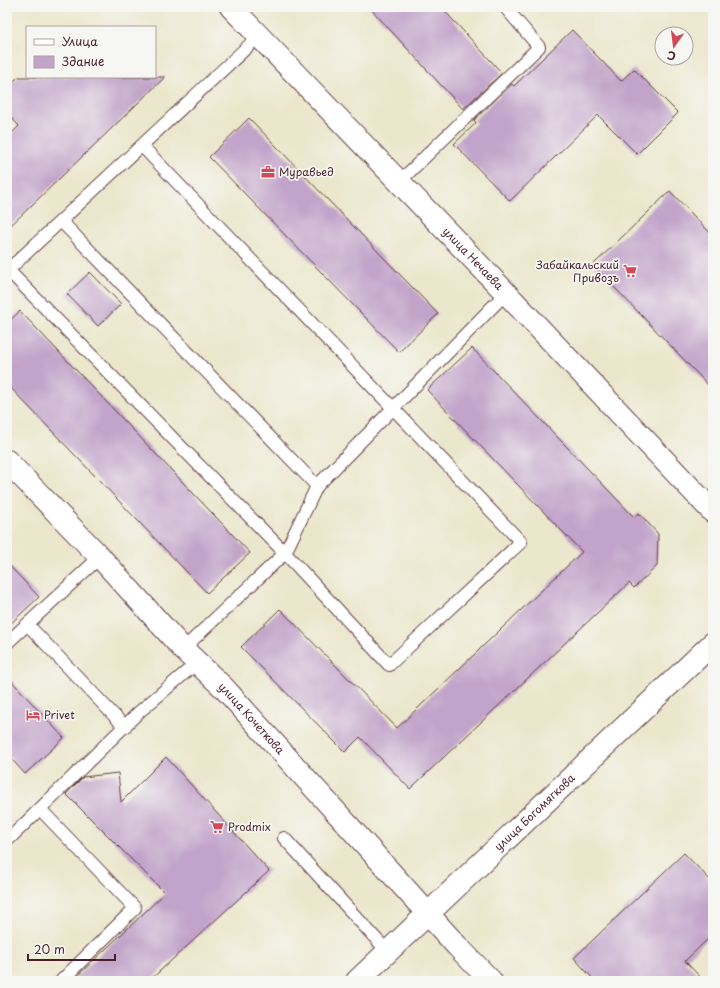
<svg xmlns="http://www.w3.org/2000/svg" width="720" height="988" font-family="'Playpen Sans',sans-serif">
<style>
.building{fill:#c2a4ca}
.lines{fill:none;stroke-linecap:round;stroke-linejoin:round}
.service-casing{stroke:#623d43;stroke-width:14}
.minor-casing{stroke:#623d43;stroke-width:24}
.tertiary-casing{stroke:#623d43;stroke-width:24}
.service{stroke:#fff;stroke-width:12}
.minor{stroke:#fff;stroke-width:22}
.tertiary{stroke:#fff;stroke-width:22}
.labels{text-anchor:middle;stroke-width:3.5;stroke-linejoin:round;paint-order:stroke}
.poi-label{font-size:11px;fill:#4a1f2b;stroke:#f6f6f2;text-anchor:start}
.street-label{font-size:11px;fill:#4a1f2b;stroke:#f6f6f2}
</style>
<rect width="100%" height="100%" fill="#f6f6f2"/>
<filter id="ink" filterUnits="userSpaceOnUse"><feTurbulence type="fractalNoise" baseFrequency=".025" numOctaves="2"/><feDisplacementMap in="SourceGraphic" scale="8" xChannelSelector="R" yChannelSelector="G"/><feConvolveMatrix kernelMatrix="1 2 1 2 8 2 1 2 1" color-interpolation-filters="sRGB"/></filter>
<filter id="wash" filterUnits="userSpaceOnUse"><feTurbulence type="fractalNoise" baseFrequency=".012" numOctaves="4" result="noise"/><feDisplacementMap in="SourceGraphic" scale="16" xChannelSelector="R" yChannelSelector="G"/><feGaussianBlur stdDeviation="0.9" result="paint"/><feColorMatrix in="noise" values="0 0 0 0 0 0 0 0 0 0 0 0 0 0 0 0 0 1.4 0 .05"/><feComposite in="paint" operator="in"/></filter>
<g filter="url(#wash)">
<rect width="100%" height="100%" fill="#ebe7cc"/>
<g id="blocks">
<path class="building" d="M369 7H441L502 73 463 109Z
M572 30 621 81 634 69 678 113 637 154 598 115 510 201 454 144 476 123 474 120 512 84 514 86Z
M18 77H165L7 229V138L19 126 7 113V88Z
M249 118 438 314 399 352 209 157Z
M670 191 713 236V390L593 265Z
M90 272 121 304 98 326 67 294Z
M20 311 250 553 207 593 7 384V323Z
M472 348 634 517 639 513 658 534 657 566 634 588 629 583 410 789 360 737 345 752 241 647 280 609 397 728 582 552 427 390Z
M7 563 39 597 7 627Z
M7 676 64 738 25 774 7 754Z
M166 757 269 871 149 981H72L165 893 66 794 83 777 118 773 121 802Z
M684 853 713 883V934L685 961 704 981H595L574 958Z"/>
</g>
</g>
<g filter="url(#ink)">
<use href="#blocks" fill-opacity="0" stroke="#623d43" stroke-width="1"/>
<g class="lines">
<g class="service-casing">
<path id="service" d="M399 182 539 47 505 7
M61 221 317 486
M8 270 285 553 389 665 521 542 142 146
M7 271 259 36
M27 624 125 727
M7 643 100 557
M183 649 285 553 317 486 506 293
M40 809 135 908 61 981
M284 838 388 952
M7 841 139 712 198 662"/>
</g>
<g class="minor-casing">
<g id="minor">
<path id="s1" d="M231 7 506 293 713 512"/>
<path id="s2" d="M7 461 100 557 183 649 225 689 457 946 491 981"/>
</g>
</g>
<g class="tertiary-casing">
<g id="tertiary">
<path id="s3" d="M357 981 713 643"/>
</g>
</g>
<use href="#service" class="service"/>
<use href="#minor" class="minor"/>
<use href="#tertiary" class="tertiary"/>
</g>
</g>
<defs>
<g id="office-bare" transform="scale(1.08)"><path d="M-6-3h4V-5.5h4V-3h4V5H-6ZM-1-4.5V-3h2v-1.5ZM-6 0V1H6V0Z" fill="#d1495b" stroke="#f6f6f2" stroke-width="2.5" paint-order="stroke"/></g>
<g id="supermarket-bare" transform="scale(1.08)"><path d="M-6-5.5h2.5l.6 2H6L4.5 2H-2.5L-4.4-4H-6ZM-1.5 3.2a1.3 1.3 0 1 0 .1 0ZM3 3.2a1.3 1.3 0 1 0 .1 0Z" fill="#d1495b" stroke="#f6f6f2" stroke-width="2.5" paint-order="stroke"/></g>
<g id="hotel-bare" transform="scale(1.08)"><path d="M-6-4.5h1.5V1H6V5H4.5V3h-9V5H-6ZM-4 0a1.8 1.8 0 1 1 3.6 0ZM.5 0V-2.5h3Q6-2.5 6 0Z" fill="#d1495b" stroke="#f6f6f2" stroke-width="2.5" paint-order="stroke"/></g>
</defs>
<g fill-rule="evenodd">
<use href="#office-bare" x="268" y="172"/>
<use href="#supermarket-bare" x="630" y="271"/>
<use href="#hotel-bare" x="33" y="715"/>
<use href="#supermarket-bare" x="217" y="827"/>
</g>
<g class="labels">
<g class="poi-label">
<text x="279" y="176">Муравьед</text>
<text x="619" y="269" text-anchor="end">Забайкальский<tspan x="619" dy="13">Привозъ</tspan></text>
<text x="44" y="719">Privet</text>
<text x="228" y="831">Prodmix</text>
</g>
<g class="street-label">
<text dy="4" stroke="none"><textPath href="#s1" startOffset="349">улица Нечаева</textPath></text>
<text dy="4" stroke="none"><textPath href="#s2" startOffset="355">улица Кочеткова</textPath></text>
<text dy="4" stroke="none"><textPath href="#s3" startOffset="245">улица Богомягкова</textPath></text>
</g>
</g>
<rect width="720" height="988" fill="none" stroke="#f6f6f2" stroke-width="24"/>
<rect x="26" y="26" width="130" height="52" fill="#f6f6f2" stroke="#b1a0a2"/>
<rect x="34" y="39" width="20" height="6" fill="#ffffff" stroke="#b1a0a2"/>
<text x="62" y="46" font-size="12" fill="#4a1f2b">Улица</text>
<rect x="34" y="56" width="20" height="12" fill="#c2a4ca" stroke="#b1a0a2"/>
<text x="62" y="66" font-size="12" fill="#4a1f2b">Здание</text>
<g transform="translate(674 46) rotate(194)"><circle r="19" fill="#f6f6f2" stroke="#b1a0a2"/>
<path d="M0-3L7 15L0 10L-7 15Z" fill="#d1495b"/>
<text y="-6" font-size="11" font-weight="bold" text-anchor="middle" fill="#4a1f2b">С</text>
</g>
<path d="M28 954v6h87v-6" fill="none" stroke="#4a1f2b" stroke-width="2"/>
<text x="34" y="954" font-size="12" fill="#4a1f2b" stroke="#f6f6f2" stroke-width="3" paint-order="stroke">20 m</text>
</svg>
